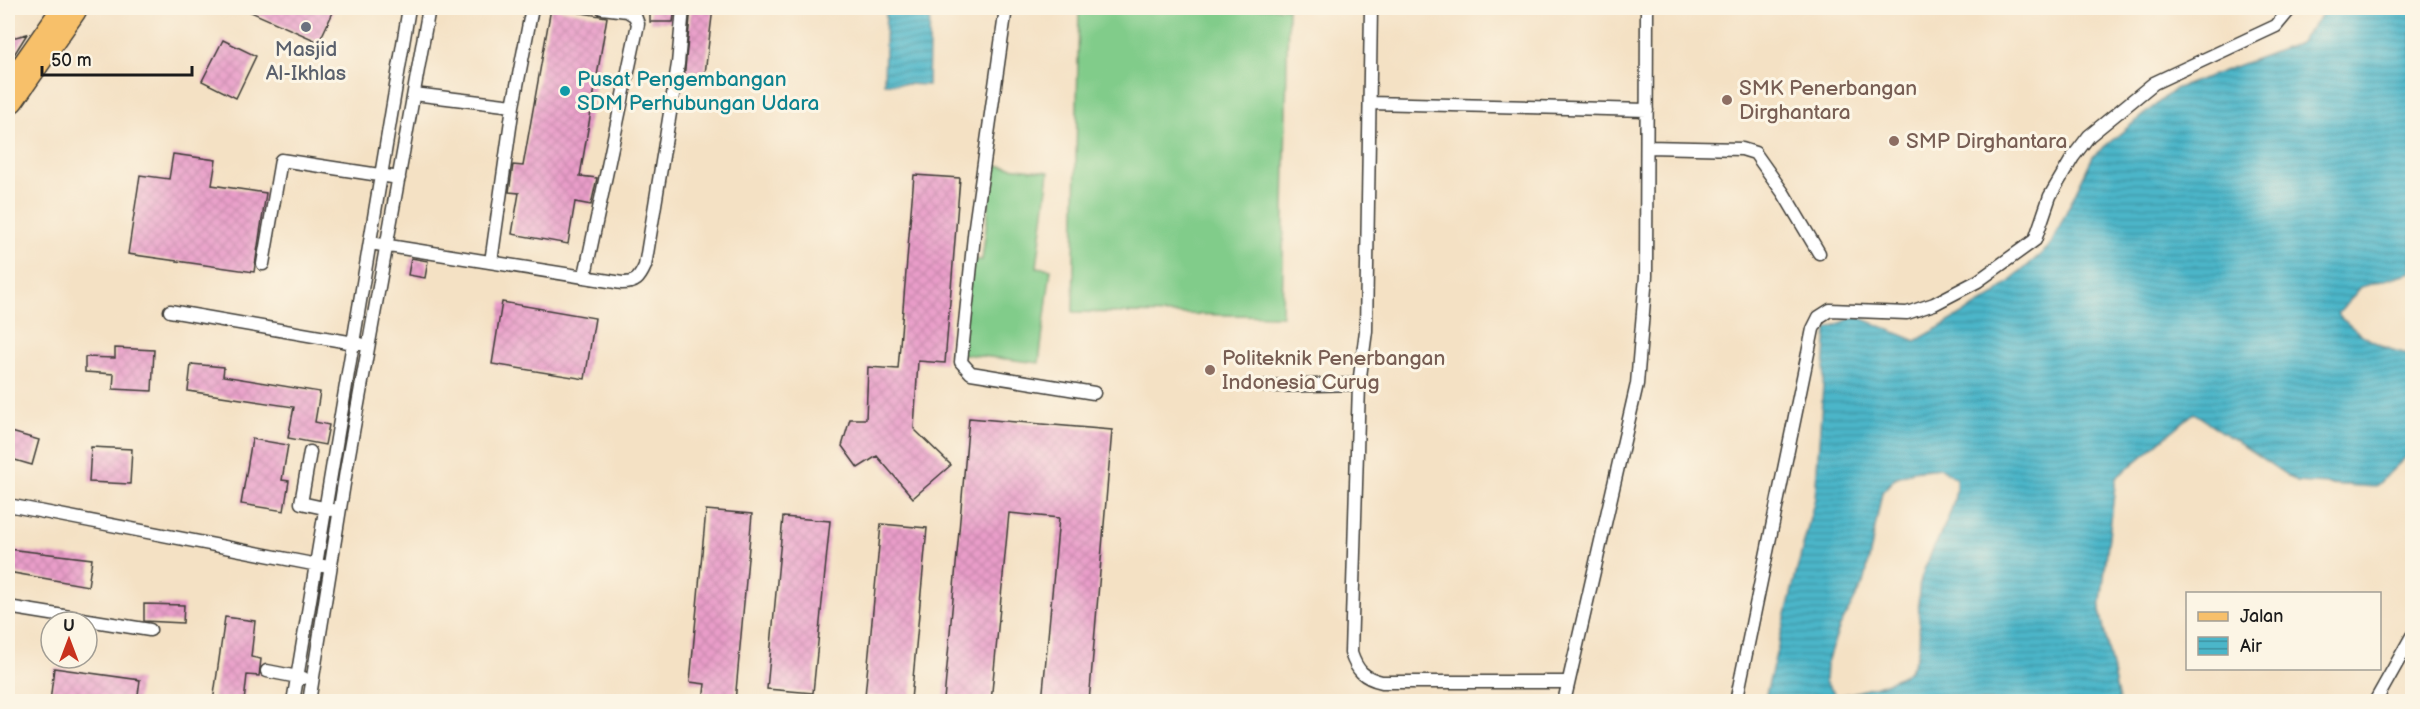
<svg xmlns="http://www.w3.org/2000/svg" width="2420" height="709" font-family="'Balsamiq Sans',sans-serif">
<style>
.pitch{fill:#81cc8a;stroke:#4e7453;stroke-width:1.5}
.water{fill:url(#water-rules);stroke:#346972;stroke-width:1.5;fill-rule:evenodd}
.building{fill:url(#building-cross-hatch)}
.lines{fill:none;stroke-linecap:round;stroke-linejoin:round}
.service-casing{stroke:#3c3a35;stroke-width:15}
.primary-casing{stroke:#3c3a35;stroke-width:36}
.service{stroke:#fff;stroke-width:12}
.primary{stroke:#f7c06b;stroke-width:33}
.worship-dot{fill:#6b7280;stroke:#fcf5e5;stroke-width:2}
.culture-dot{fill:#0f9aa8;stroke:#fcf5e5;stroke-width:2}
.education-dot{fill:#8d6e63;stroke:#fcf5e5;stroke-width:2}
.labels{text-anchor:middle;stroke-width:6;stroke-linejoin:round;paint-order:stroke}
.worship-label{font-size:21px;fill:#5b616d;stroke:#fcf5e5}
.culture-label{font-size:21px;fill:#0d838f;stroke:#fcf5e5;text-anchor:start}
.education-label{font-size:21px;fill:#785e54;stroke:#fcf5e5;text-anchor:start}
</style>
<defs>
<pattern id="water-rules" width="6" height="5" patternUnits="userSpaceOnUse" patternTransform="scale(1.5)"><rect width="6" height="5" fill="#4bb6c9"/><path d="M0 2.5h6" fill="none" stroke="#3e93a2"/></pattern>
<pattern id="building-cross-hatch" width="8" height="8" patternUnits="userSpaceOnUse" patternTransform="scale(1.5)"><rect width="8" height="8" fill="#e99dc9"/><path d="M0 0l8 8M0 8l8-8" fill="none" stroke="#c787ac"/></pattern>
</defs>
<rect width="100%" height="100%" fill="#fcf5e5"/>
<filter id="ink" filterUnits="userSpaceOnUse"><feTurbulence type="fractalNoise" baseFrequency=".0167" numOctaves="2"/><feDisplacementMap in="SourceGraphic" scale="12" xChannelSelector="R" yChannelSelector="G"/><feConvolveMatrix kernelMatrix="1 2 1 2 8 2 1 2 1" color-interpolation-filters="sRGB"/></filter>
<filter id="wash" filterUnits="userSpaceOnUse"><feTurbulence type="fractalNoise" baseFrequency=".008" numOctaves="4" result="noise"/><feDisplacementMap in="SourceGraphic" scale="24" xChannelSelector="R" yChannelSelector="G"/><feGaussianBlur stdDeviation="1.35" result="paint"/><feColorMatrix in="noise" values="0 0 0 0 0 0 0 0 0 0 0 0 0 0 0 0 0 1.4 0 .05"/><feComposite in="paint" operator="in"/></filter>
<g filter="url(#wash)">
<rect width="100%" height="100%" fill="#f4e1c4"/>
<path class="pitch" d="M1079 8H1288L1282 316 1073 312Z
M994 165 1049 172 1037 267 1051 269 1039 363 956 353 967 259 982 260Z"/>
<path class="water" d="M886 8H930L928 85 884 83Z
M2327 8H2412V272L2361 287 2338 314C2356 334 2385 352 2412 354V451L2375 487 2297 482 2194 413 2116 478 2100 610 2119 701 1764 702 1815 498 1827 329 1856 316 1916 341 1992 297 2050 246 2093 156 2175 89 2299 43ZM1941 468 1956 479C1958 517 1928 547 1920 583 1914 610 1928 645 1910 669 1901 681 1852 694 1837 696L1825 682 1826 665 1839 628 1865 580 1882 492 1895 478 1912 471Z"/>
<g id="blocks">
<path class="building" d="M242 8H335L319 42Z
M551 8 607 17 580 176 597 178 591 205 575 202 568 244 512 234 519 193 509 192 513 165 523 166Z
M650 8H675L673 22H650Z
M691 8H713L704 82 684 79Z
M27 34 10 61 8 62V39Z
M223 40 256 56 236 98 202 81Z
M173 154 216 160 212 185 266 193 254 272 128 254 140 175 169 179Z
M914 175 960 178 945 363 918 361 914 429 951 465 913 498 877 456 858 468 842 446 850 419H866L868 367 898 369Z
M411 258 428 261 425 278 408 275Z
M502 302 595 318 585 379 492 364Z
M115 348 154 350 152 391 113 389 114 374 85 372V357L115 358Z
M191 364 224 367 223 376 320 392 315 422 329 425 325 445 288 438 294 407 188 391Z
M969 418 1112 430 1089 702H1042L1059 518 1009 513 991 702 944 700Z
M8 431 39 440 32 465 8 458Z
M252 439 288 445 282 480 289 481 284 511 241 504Z
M91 447 132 449 130 484 89 482Z
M706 510 752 514 735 702H703L705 684 690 682Z
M783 517 830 521 813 693 767 689Z
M881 524 927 528 911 700 865 696Z
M8 549 92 559 88 586 8 572Z
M144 604 184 605 183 623 144 621Z
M225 617 255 621 251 657 261 659 259 676 247 675 244 702H213Z
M54 668 140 680 137 702H50Z"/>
</g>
</g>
<g filter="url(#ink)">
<use href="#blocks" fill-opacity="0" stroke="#3c3a35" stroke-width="1.5"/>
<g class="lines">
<g class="service-casing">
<path id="service" d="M1006 8 975 226 961 362 971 373 1094 393
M1371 8 1366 331 1359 384 1351 653C1357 671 1364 678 1382 682H1568
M414 94 513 106
M1370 103 1647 110
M1647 147 1742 149 1755 153 1784 194 1819 253
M370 243 622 283C636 283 639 279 645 266L678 64 683 8
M491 262 513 106 532 8
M263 264 281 160 399 178
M585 275 638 24 635 16 627 11 602 8
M170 311 360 344
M1265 386 1359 384
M310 452 301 503 333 510
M8 505 323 566
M8 607 150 630
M267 671 303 678
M293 702 409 8
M309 702 346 471 429 8
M1564 702 1637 384 1646 276 1647 8
M1736 702 1813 329 1819 317 1830 310 1907 313 1934 304 1978 281 2035 240 2050 196 2073 157 2089 136 2154 83 2276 26 2291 8
M2375 702 2412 636"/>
</g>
<g class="primary-casing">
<path id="primary" d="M8 97 70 8"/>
</g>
<use href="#service" class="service"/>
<use href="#primary" class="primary"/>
</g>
</g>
<circle class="worship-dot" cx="306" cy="27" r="6"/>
<circle class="culture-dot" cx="565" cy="91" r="6"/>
<g class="education-dot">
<circle cx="1727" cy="100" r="6"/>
<circle cx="1894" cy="141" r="6"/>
<circle cx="1210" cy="370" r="6"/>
</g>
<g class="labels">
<g class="worship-label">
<text x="306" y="56">Masjid<tspan x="306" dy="24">Al-Ikhlas</tspan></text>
</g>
<g class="culture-label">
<text x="577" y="86">Pusat Pengembangan<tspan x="577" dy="24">SDM Perhubungan Udara</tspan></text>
</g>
<g class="education-label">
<text x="1739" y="95">SMK Penerbangan<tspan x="1739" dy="24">Dirghantara</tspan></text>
<text x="1906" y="148">SMP Dirghantara</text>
<text x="1222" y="365">Politeknik Penerbangan<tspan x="1222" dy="24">Indonesia Curug</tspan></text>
</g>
</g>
<rect width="2420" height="709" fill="none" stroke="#fcf5e5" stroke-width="30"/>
<rect x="2186" y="592" width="195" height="78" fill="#fcf5e5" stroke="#a29e95" stroke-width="1.5"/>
<rect x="2198" y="612" width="30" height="9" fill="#f7c06b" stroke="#a29e95" stroke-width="1.5"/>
<text x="2240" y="622" font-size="18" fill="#1c1c1c">Jalan</text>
<rect x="2198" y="637" width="30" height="18" fill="url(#water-rules)" stroke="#a29e95" stroke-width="1.5"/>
<text x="2240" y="652" font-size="18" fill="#1c1c1c">Air</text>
<g transform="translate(69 640)"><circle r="28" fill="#fcf5e5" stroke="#a29e95" stroke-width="1.5"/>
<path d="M0-4.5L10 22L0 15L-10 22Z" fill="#c8321e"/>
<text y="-9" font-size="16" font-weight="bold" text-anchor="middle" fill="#1c1c1c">U</text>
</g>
<path d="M42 66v9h150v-9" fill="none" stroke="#1c1c1c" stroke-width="3"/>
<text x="51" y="66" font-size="18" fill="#1c1c1c" stroke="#fcf5e5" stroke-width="4.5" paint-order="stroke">50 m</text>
</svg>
